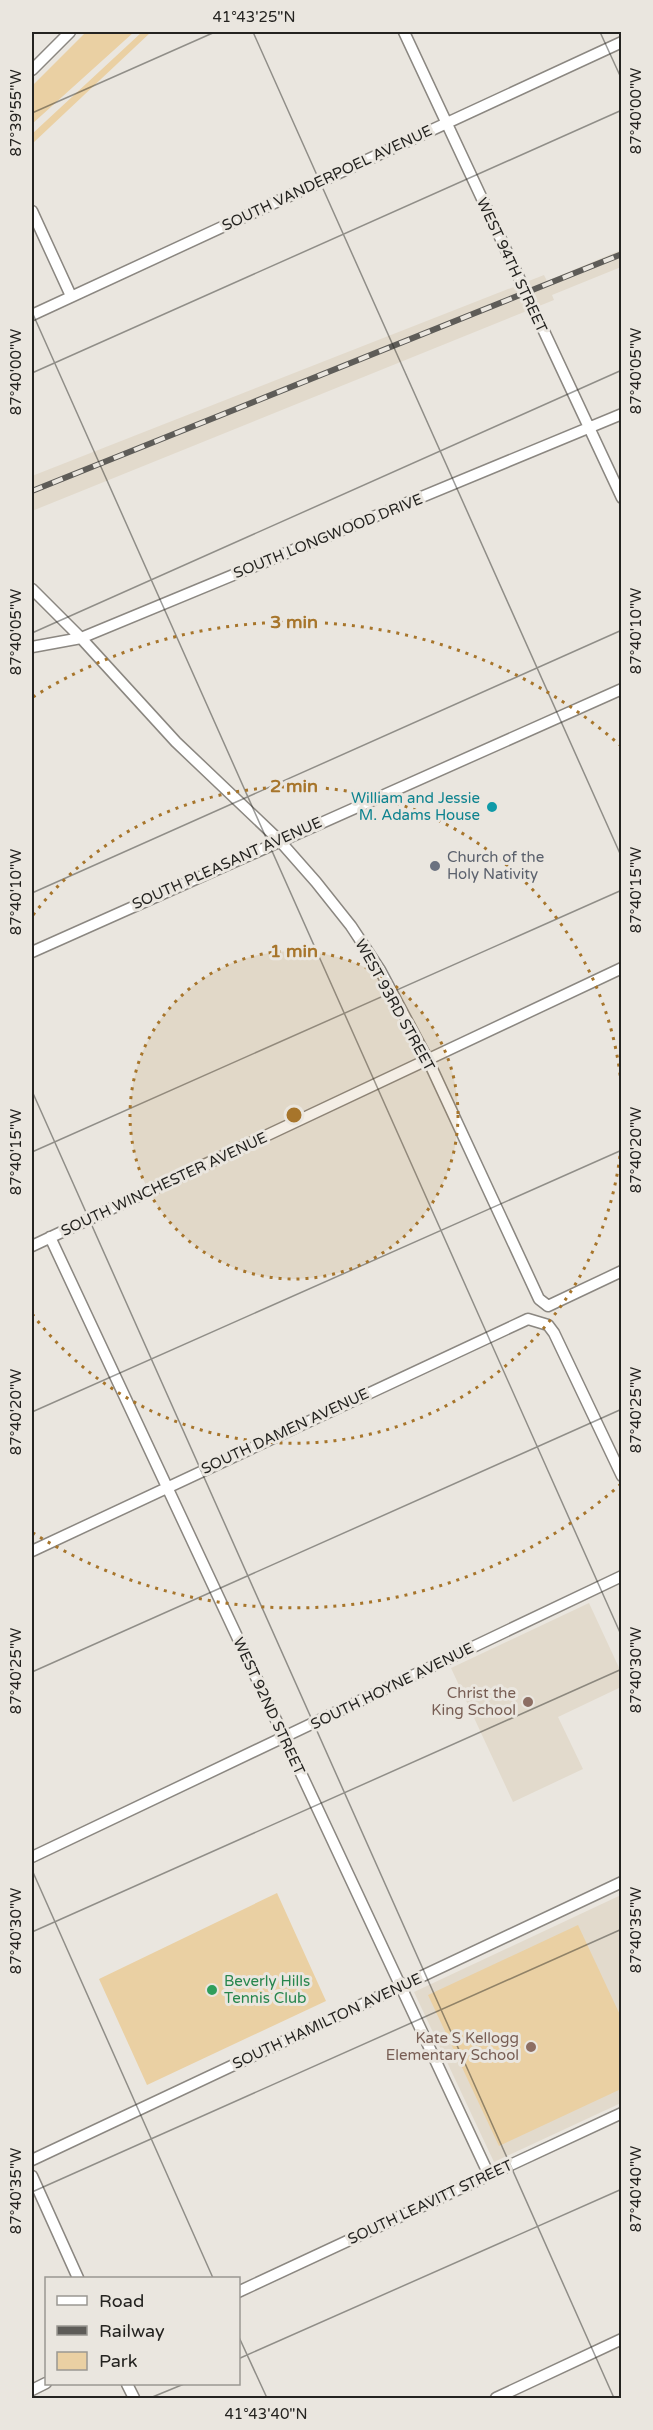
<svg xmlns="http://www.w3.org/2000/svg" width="653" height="2430" font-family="'Varela Round',sans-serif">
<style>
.built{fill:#e2dacc}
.green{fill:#ead0a3}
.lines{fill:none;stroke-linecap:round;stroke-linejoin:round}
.minor-casing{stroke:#8b8781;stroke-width:13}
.minor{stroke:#fff;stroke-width:10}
.rail-casing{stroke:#5e5c58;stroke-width:6}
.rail{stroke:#eae6df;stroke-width:4;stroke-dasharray:11;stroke-linecap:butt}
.ticks{fill:none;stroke:#242320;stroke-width:1.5;stroke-opacity:0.45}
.ring{fill:none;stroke:#a7752b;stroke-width:3;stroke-dasharray:3 6}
.culture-dot{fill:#0f9aa8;stroke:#eae6df;stroke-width:2}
.worship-dot{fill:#6b7280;stroke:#eae6df;stroke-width:2}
.education-dot{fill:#8d6e63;stroke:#eae6df;stroke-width:2}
.leisure-dot{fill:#2e9e5b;stroke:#eae6df;stroke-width:2}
.labels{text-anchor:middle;stroke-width:6;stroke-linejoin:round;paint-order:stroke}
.street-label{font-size:15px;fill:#242320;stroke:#eae6df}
.culture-label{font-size:15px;fill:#0d838f;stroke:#eae6df;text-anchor:end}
.worship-label{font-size:15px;fill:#5b616d;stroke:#eae6df;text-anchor:start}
.education-label{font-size:15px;fill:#785e54;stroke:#eae6df;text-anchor:end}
.leisure-label{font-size:15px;fill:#27864d;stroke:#eae6df;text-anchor:start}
.centre{fill:#a7752b;stroke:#eae6df;stroke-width:3}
.ring-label{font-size:18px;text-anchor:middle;font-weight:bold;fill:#a7752b;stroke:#eae6df;stroke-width:6;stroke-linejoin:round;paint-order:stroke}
.neatline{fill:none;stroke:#242320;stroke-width:2}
.ticks-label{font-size:15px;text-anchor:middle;fill:#242320}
</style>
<rect width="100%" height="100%" fill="#eae6df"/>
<path class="built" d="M621 250V267L552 295 554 300 32 511V476L544 275 547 281Z
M589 1603 621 1672V1687L558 1717 583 1769 513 1802 451 1668Z
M621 1895V2103L494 2162 414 1992Z"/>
<path class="green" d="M86 32H134L32 124V86Z
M142 32H151L32 144V134Z
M277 1893 326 2001 147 2085 99 1979Z
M578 1925 621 2017V2089L499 2146 428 1995Z"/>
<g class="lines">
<g class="minor-casing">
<path id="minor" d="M404 32 622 498
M32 70 70 32
M32 211 71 296
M32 315 622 42
M32 589 81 638 176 742 279 840 316 882 351 926 380 970 428 1060 539 1299 548 1306 622 1271
M32 647 81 638 622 414
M32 952 622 689
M50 1237 489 2175
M32 1246 622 968
M32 1551 528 1319 548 1325 554 1333 622 1476
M32 1857 622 1576
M32 2160 622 1882
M32 2176 78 2278
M238 2292 622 2113
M127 2384 134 2398
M32 2390 46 2383
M496 2398 622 2339"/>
</g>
<use href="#minor" class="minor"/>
<g class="rail-casing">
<path id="rail" d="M32 491 622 254"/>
</g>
<use href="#rail" class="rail"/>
</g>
<path class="ticks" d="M253 32 622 858M600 32 622 80M32 113 215 32M32 312 622 1637M32 373 622 110M32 633 622 370M32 893 622 630M32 1091 614 2398M32 1152 622 890M32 1412 622 1150M32 1672 622 1409M32 1870 213 2278M32 1932 622 1669M32 2192 622 1929M238 2335 267 2398M238 2359 622 2189M150 2398 184 2384"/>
<circle cx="294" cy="1115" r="164" fill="#a7752b" fill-opacity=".12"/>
<g class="ring">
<circle cx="294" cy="1115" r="164"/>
<path d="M621 1147A329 329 0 0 1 33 1315M33 915A329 329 0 0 1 621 1083"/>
<path d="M621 1484A493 493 0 0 1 33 1533M33 697A493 493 0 0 1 621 746"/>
</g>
<circle class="culture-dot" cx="492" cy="807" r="6"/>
<circle class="worship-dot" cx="435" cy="866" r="6"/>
<g class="education-dot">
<circle cx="528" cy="1702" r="6"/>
<circle cx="531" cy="2047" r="6"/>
</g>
<circle class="leisure-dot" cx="212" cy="1990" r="6"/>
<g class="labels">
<g class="street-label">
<text transform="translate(327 178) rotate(-25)" y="5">SOUTH VANDERPOEL AVENUE</text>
<text transform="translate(512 265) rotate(65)" y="5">WEST 94TH STREET</text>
<text transform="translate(328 536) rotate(-22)" y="5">SOUTH LONGWOOD DRIVE</text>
<text transform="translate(227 863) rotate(-24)" y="5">SOUTH PLEASANT AVENUE</text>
<text transform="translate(395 1005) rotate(61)" y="5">WEST 93RD STREET</text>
<text transform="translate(164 1184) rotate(-25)" y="5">SOUTH WINCHESTER AVENUE</text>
<text transform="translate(285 1431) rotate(-25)" y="5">SOUTH DAMEN AVENUE</text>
<text transform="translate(392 1686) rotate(-26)" y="5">SOUTH HOYNE AVENUE</text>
<text transform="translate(269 1706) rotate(65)" y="5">WEST 92ND STREET</text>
<text transform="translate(327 2021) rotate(-25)" y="5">SOUTH HAMILTON AVENUE</text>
<text transform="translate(430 2202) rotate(-25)" y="5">SOUTH LEAVITT STREET</text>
</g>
<g class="culture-label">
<text x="480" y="803">William and Jessie<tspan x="480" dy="17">M. Adams House</tspan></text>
</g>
<g class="worship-label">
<text x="447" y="862">Church of the<tspan x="447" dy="17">Holy Nativity</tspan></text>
</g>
<g class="education-label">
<text x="516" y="1698">Christ the<tspan x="516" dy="17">King School</tspan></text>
<text x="519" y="2043">Kate S Kellogg<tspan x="519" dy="17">Elementary School</tspan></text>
</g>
<g class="leisure-label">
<text x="224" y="1986">Beverly Hills<tspan x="224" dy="17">Tennis Club</tspan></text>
</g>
</g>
<circle cx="294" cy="1115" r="9" class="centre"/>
<g class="ring-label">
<text x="294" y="628">3 min</text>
<text x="294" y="792">2 min</text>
<text x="294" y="957">1 min</text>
</g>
<rect width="653" height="2430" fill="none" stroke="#eae6df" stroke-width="66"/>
<rect x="45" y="2277" width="195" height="108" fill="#eae6df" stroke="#9b9893" stroke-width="1.5"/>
<rect x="57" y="2296" width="30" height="9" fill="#ffffff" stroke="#9b9893" stroke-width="1.5"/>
<text x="99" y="2307" font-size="18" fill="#242320">Road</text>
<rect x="57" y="2326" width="30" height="9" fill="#5e5c58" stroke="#9b9893" stroke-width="1.5"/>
<text x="99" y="2337" font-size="18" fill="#242320">Railway</text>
<rect x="57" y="2352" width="30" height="18" fill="#ead0a3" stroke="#9b9893" stroke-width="1.5"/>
<text x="99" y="2367" font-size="18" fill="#242320">Park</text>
<rect x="33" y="33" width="587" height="2364" class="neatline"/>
<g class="ticks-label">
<text x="254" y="22">41°43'25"N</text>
<text transform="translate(636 111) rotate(-90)" y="5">87°40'00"W</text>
<text transform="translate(16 113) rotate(-90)" y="5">87°39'55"W</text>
<text transform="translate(636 371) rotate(-90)" y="5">87°40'05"W</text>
<text transform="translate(16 372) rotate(-90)" y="5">87°40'00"W</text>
<text transform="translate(636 631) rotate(-90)" y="5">87°40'10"W</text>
<text transform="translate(16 632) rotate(-90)" y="5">87°40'05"W</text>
<text transform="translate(636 890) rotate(-90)" y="5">87°40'15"W</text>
<text transform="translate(16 892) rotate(-90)" y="5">87°40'10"W</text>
<text transform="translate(636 1150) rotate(-90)" y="5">87°40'20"W</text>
<text transform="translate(16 1152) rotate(-90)" y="5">87°40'15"W</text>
<text transform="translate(636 1410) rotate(-90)" y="5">87°40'25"W</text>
<text transform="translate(16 1412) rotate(-90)" y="5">87°40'20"W</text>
<text transform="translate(636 1670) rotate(-90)" y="5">87°40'30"W</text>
<text transform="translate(16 1671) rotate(-90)" y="5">87°40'25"W</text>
<text transform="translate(636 1930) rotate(-90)" y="5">87°40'35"W</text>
<text transform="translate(16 1931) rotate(-90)" y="5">87°40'30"W</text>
<text transform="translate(636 2189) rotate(-90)" y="5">87°40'40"W</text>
<text transform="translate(16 2191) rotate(-90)" y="5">87°40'35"W</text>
<text x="266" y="2419">41°43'40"N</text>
</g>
</svg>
